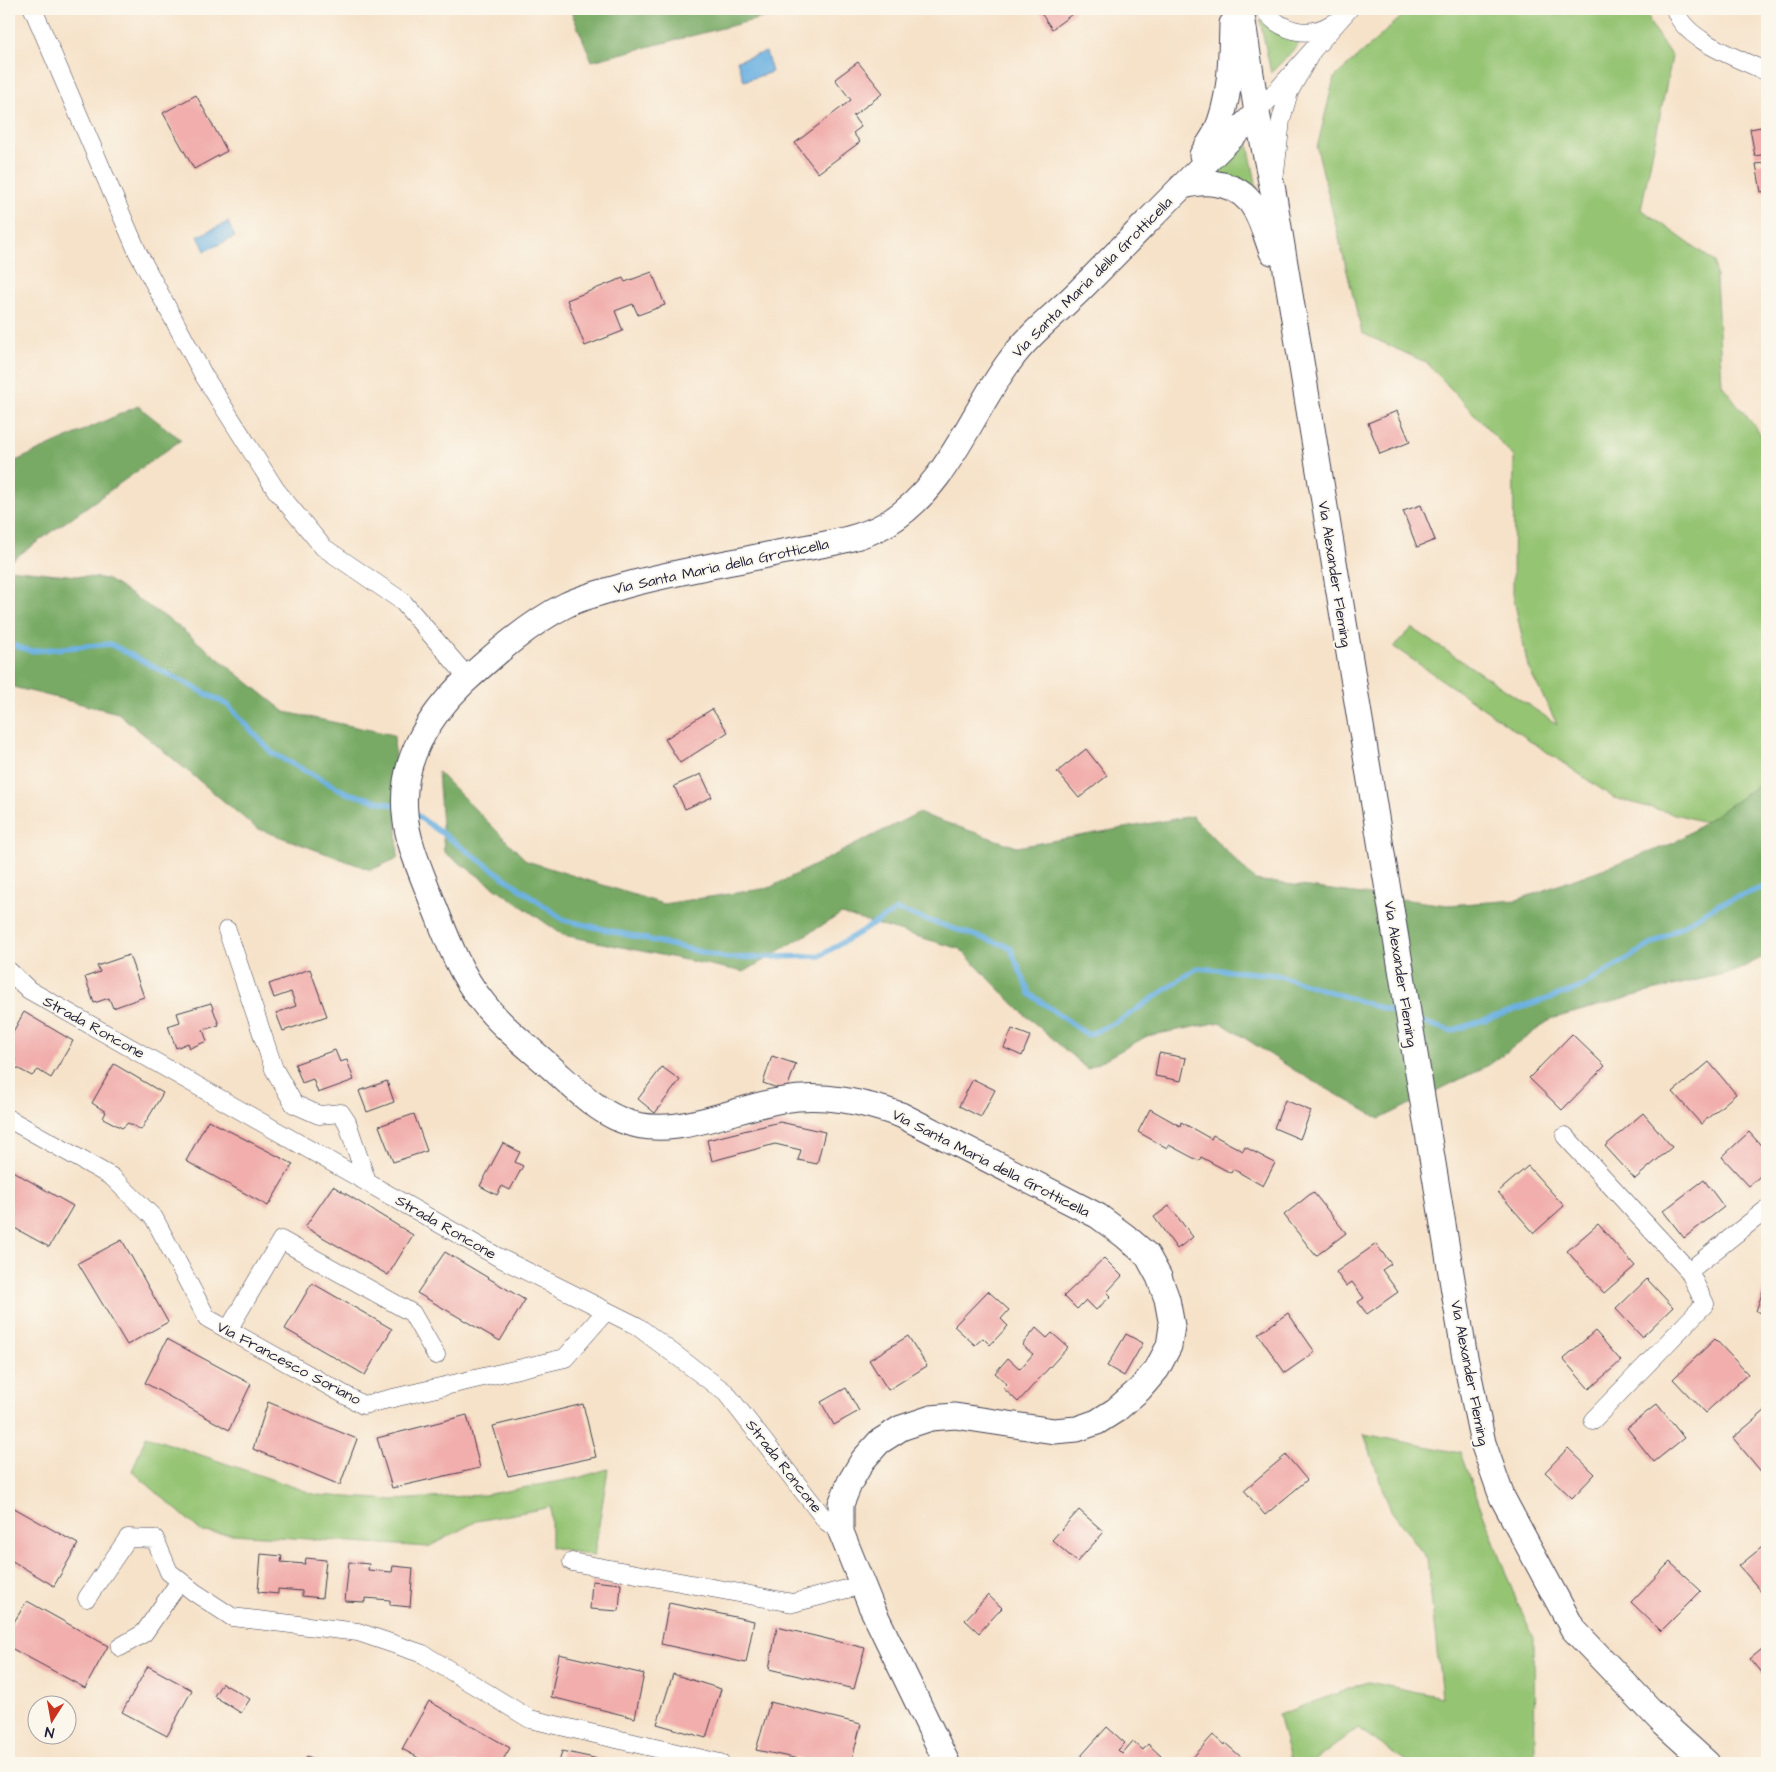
<svg xmlns="http://www.w3.org/2000/svg" width="1776" height="1772" font-family="'Architects Daughter',sans-serif">
<style>
.green{fill:#95c473;stroke:#5c7357}
.forest{fill:#78aa65;stroke:#4d6650}
.water{fill:#6ab0e1;stroke:#46698e}
.lines{fill:none;stroke-linecap:round;stroke-linejoin:round}
.stream{stroke:#6ab0e1;stroke-width:5.5}
.building{fill:#f1aeac}
.street-casing{stroke:#423f50;stroke-width:19}
.secondary-casing{stroke:#423f50;stroke-width:27}
.street{stroke:#fff;stroke-width:18}
.secondary{stroke:#fff;stroke-width:25}
.labels{text-anchor:middle;stroke-width:4;stroke-linejoin:round;paint-order:stroke}
.street-label{font-size:15px;fill:#22223b;stroke:#fbf7ec}
</style>
<rect width="100%" height="100%" fill="#fbf7ec"/>
<filter id="ink" filterUnits="userSpaceOnUse"><feTurbulence type="fractalNoise" baseFrequency=".02" numOctaves="2"/><feDisplacementMap in="SourceGraphic" scale="10" xChannelSelector="R" yChannelSelector="G"/><feConvolveMatrix kernelMatrix="1 2 1 2 8 2 1 2 1" color-interpolation-filters="sRGB"/></filter>
<filter id="wash" filterUnits="userSpaceOnUse"><feTurbulence type="fractalNoise" baseFrequency=".0096" numOctaves="4" result="noise"/><feDisplacementMap in="SourceGraphic" scale="20" xChannelSelector="R" yChannelSelector="G"/><feGaussianBlur stdDeviation="1.12" result="paint"/><feColorMatrix in="noise" values="0 0 0 0 0 0 0 0 0 0 0 0 0 0 0 0 0 1.4 0 .05"/><feComposite in="paint" operator="in"/></filter>
<g filter="url(#wash)">
<rect width="100%" height="100%" fill="#f6e2c9"/>
<path class="green" d="M1410 9H1648L1650 23 1672 57 1641 209 1715 262 1722 385 1767 442V774L1752 790 1705 822 1614 798 1394 647 1412 628 1557 724 1528 667 1513 594 1514 457 1427 363 1362 333 1317 148 1334 78Z
M1260 20 1281 34 1302 41 1271 73Z
M1247 139 1259 198 1212 174Z
M1364 1434 1460 1453 1515 1597 1534 1638 1535 1763H1407L1358 1728 1312 1763H1291L1278 1715 1368 1682 1442 1697 1427 1559 1390 1509Z
M146 1436 317 1495 393 1500 484 1495 577 1478 608 1469 594 1556 551 1547V1507L477 1521 428 1547 202 1532 132 1471Z"/>
<path class="forest" d="M570 9H754L766 17 592 61Z
M138 406 181 440 9 562V464Z
M9 569 107 579 170 620 285 712 394 735 398 858 371 870 256 828 118 713 9 686Z
M438 772 527 861 663 904 769 888 918 813 1017 847 1192 816 1255 880 1447 905 1517 900 1674 843 1752 790 1767 774V955L1736 971 1652 991 1551 1019 1489 1065 1380 1119 1294 1070 1220 1022 1147 1036 1087 1069 1023 1013 960 949 841 914 744 972 563 935 444 852Z"/>
<path class="water" d="M766 52 772 72 744 81 737 61Z
M228 222 235 237 205 251 198 236Z"/>
<g class="lines">
<path class="stream" d="M9 644 31 651 110 644 228 705 272 753 347 793 393 805
M415 814 564 920 727 958 820 956 897 910 1010 947 1030 994 1088 1035 1121 1020 1197 968 1277 975 1403 1015
M1416 1020 1451 1031 1577 989 1719 904 1767 886"/>
</g>
<g id="blocks">
<path class="building" d="M1038 9H1073L1075 12 1052 29Z
M858 62 883 93 853 116 861 127 853 133 860 142 818 173 795 143 851 100 835 79Z
M196 95 227 151 194 169 163 113Z
M1767 126V154L1755 156 1750 129Z
M1767 163V191L1761 192 1756 164Z
M652 272 665 305 638 315 633 304 615 311 623 331 585 346 567 300 623 278 625 282Z
M1397 411 1410 442 1380 454 1368 423Z
M1421 505 1435 540 1417 547 1403 511Z
M712 709 728 732 680 763 665 739Z
M1086 749 1107 776 1079 798 1057 772Z
M701 774 712 797 685 809 674 786Z
M129 955 144 997 113 1008 109 998 94 1003 85 977 100 972 97 966Z
M310 969 327 1016 283 1031 276 1013 296 1006 291 992 274 998 269 984Z
M211 1003 219 1025 203 1030 207 1041 190 1048 188 1043 176 1048 168 1026 180 1022 177 1013Z
M24 1012 73 1041 51 1078 38 1070 32 1076 13 1066 16 1060 9 1055V1039Z
M1012 1029 1030 1036 1022 1056 1004 1048Z
M1572 1034 1605 1066 1562 1110 1529 1078Z
M335 1050 340 1062 347 1060 354 1080 318 1093 313 1079 302 1083 295 1064Z
M1159 1053 1186 1058 1181 1081 1155 1076Z
M772 1056 796 1064 786 1091 763 1083Z
M1709 1062 1736 1094 1701 1124 1673 1092Z
M114 1064 163 1093 141 1130 128 1123 122 1128 103 1118 106 1112 92 1103Z
M662 1067 680 1080 655 1113 638 1099Z
M973 1079 995 1090 981 1117 959 1106Z
M387 1081 394 1102 367 1112 359 1091Z
M1285 1100 1311 1111 1300 1139 1274 1128Z
M1150 1109 1180 1126 1181 1122 1211 1139 1213 1135 1243 1151 1245 1147 1275 1163 1263 1186 1233 1169 1231 1173 1201 1157 1199 1161 1169 1145 1167 1148 1138 1132Z
M1643 1113 1672 1147 1635 1179 1605 1146Z
M414 1114 427 1151 393 1162 379 1126Z
M208 1120 293 1164 268 1206 186 1161Z
M780 1122 825 1132 817 1164 798 1160 801 1150 775 1144 712 1161 707 1140Z
M1749 1132 1767 1152V1170L1749 1186 1722 1157Z
M503 1143 520 1152 515 1162 523 1166 510 1190 502 1186 497 1195 480 1186Z
M1528 1166 1564 1206 1534 1233 1498 1192Z
M9 1169 73 1206 49 1247 9 1225Z
M1704 1180 1724 1207 1684 1238 1663 1211Z
M333 1186 413 1235 388 1275 305 1227Z
M1313 1192 1346 1233 1316 1256 1284 1215Z
M1169 1206 1193 1237 1177 1249 1154 1217Z
M1598 1224 1635 1266 1604 1293 1567 1251Z
M122 1240 168 1322 127 1345 78 1263Z
M1376 1244 1391 1264 1382 1270 1398 1292 1367 1314 1358 1302 1364 1298 1352 1282 1346 1286 1336 1272Z
M445 1252 525 1300 500 1341 417 1293Z
M1104 1258 1122 1276 1107 1292 1111 1296 1096 1310 1086 1300 1077 1309 1064 1296Z
M1647 1279 1673 1307 1642 1337 1616 1309Z
M1767 1279V1315L1756 1311Z
M312 1283 392 1329 365 1375 285 1329Z
M988 1291 1009 1310 1001 1319 1008 1326 990 1345 983 1338 975 1345 954 1326Z
M1288 1313 1315 1352 1285 1373 1258 1334Z
M1036 1328 1047 1338 1052 1333 1068 1347 1018 1402 1003 1388 1007 1384 995 1373 1008 1358 1020 1369 1033 1354 1022 1345Z
M1595 1331 1621 1361 1589 1389 1563 1359Z
M1126 1334 1143 1343 1124 1376 1107 1366Z
M908 1336 927 1366 888 1390 869 1360Z
M167 1339 251 1384 229 1430 145 1383Z
M1715 1339 1748 1374 1705 1413 1673 1379Z
M846 1388 859 1411 834 1425 821 1402Z
M268 1402 357 1439 340 1485 253 1449Z
M583 1404 596 1457 508 1476 493 1426Z
M1657 1404 1684 1438 1654 1462 1627 1428Z
M1767 1409V1472L1764 1475 1733 1438Z
M467 1415 480 1468 392 1488 377 1438Z
M1568 1448 1595 1474 1572 1498 1545 1472Z
M1286 1455 1307 1480 1265 1515 1244 1490Z
M9 1505 78 1544 54 1586 9 1559Z
M1079 1510 1104 1532 1077 1562 1052 1540Z
M1767 1543V1587L1762 1592 1739 1566Z
M261 1554 282 1556 281 1562 305 1564 306 1558 326 1560 322 1598 302 1596V1591L278 1589V1594L258 1592Z
M349 1562 369 1564 368 1570 392 1572 393 1566 413 1568 410 1607 390 1605V1600L365 1598V1602L345 1601Z
M1670 1562 1701 1591 1661 1631 1631 1602Z
M592 1581 621 1584 619 1611 590 1609Z
M988 1595 1002 1608 979 1633 965 1620Z
M27 1601 108 1646 85 1688 9 1647V1630Z
M669 1603 754 1621 746 1663 661 1644Z
M777 1627 865 1648 854 1689 769 1669Z
M1767 1645V1680L1750 1659Z
M559 1654 644 1674 635 1718 551 1697Z
M148 1666 192 1690 167 1736 122 1712Z
M673 1674 721 1689 706 1738 657 1724Z
M222 1683 250 1699 241 1713 214 1696Z
M429 1701 510 1748 501 1763H428L402 1749Z
M770 1702 861 1724 851 1763H818L756 1750Z
M1107 1727 1125 1743 1118 1750 1122 1754 1133 1741 1143 1750 1148 1744 1161 1756 1154 1763H1079L1083 1759 1080 1757Z
M1213 1735 1224 1745 1225 1743 1248 1763H1188Z
M562 1751 612 1762V1763H559Z
M307 1756 323 1763H303Z"/>
</g>
</g>
<g filter="url(#ink)">
<use href="#blocks" fill-opacity="0" stroke="#423f50" stroke-width="1"/>
<g class="lines">
<g class="street-casing">
<path id="street" d="M33 9 138 253 204 376 276 490 323 547 402 601 469 679
M1264 9C1280 32 1309 39 1333 23
M1675 9C1684 41 1739 58 1767 72
M1257 113 1349 9
M1275 173 1281 120 1289 92 1312 51
M227 930 274 1069 294 1104 319 1115 341 1113 347 1122 367 1182
M9 971 29 990 498 1257 637 1326 726 1393 827 1522 841 1532
M9 1119 112 1177 154 1218 207 1318 363 1405 565 1358 606 1311
M1565 1136 1689 1271 1705 1304 1593 1420
M1689 1271 1767 1209
M228 1330 281 1240 412 1313 436 1355
M572 1562 793 1603 862 1585
M87 1598 128 1538 155 1539 169 1572 194 1592 232 1617 358 1632 423 1654 530 1719 720 1763
M120 1647 144 1633 180 1581"/>
</g>
<g class="secondary-casing">
<path id="secondary" d="M1241 9 1257 113 1273 191 1464 1352 1483 1443 1502 1497 1573 1629 1664 1724 1707 1763
M1202 155C1206 148 1212 140 1216 132 1231 99 1231 58 1232 24
M1181 187C1208 178 1242 183 1256 211 1263 224 1267 239 1272 252
M947 1763 871 1606 841 1532V1504L850 1482 863 1460 879 1442 901 1428 931 1418 955 1416 1054 1431 1077 1429 1097 1422 1116 1410 1140 1389 1157 1369 1169 1346 1172 1326 1167 1299 1159 1277 1147 1255 1125 1236 1098 1216 901 1115C863 1102 824 1093 783 1100 731 1108 673 1142 621 1120 596 1110 574 1088 554 1070 530 1048 501 1027 481 1000 458 971 446 935 432 901 422 874 407 843 405 813 400 762 428 717 463 683 494 655 528 624 566 605 585 596 607 591 627 585 675 572 724 564 772 554 809 546 855 543 888 523 948 486 969 416 1009 362 1028 335 1057 313 1080 290 1139 231 1196 170 1257 113"/>
</g>
<use href="#street" class="street"/>
<use href="#secondary" class="secondary"/>
</g>
</g>
<g class="labels">
<g class="street-label">
<text transform="translate(1092 277) rotate(-45)" y="5">Via Santa Maria della Grotticella</text>
<text transform="translate(721 566) rotate(-12)" y="5">Via Santa Maria della Grotticella</text>
<text transform="translate(1335 574) rotate(81)" y="5">Via Alexander Fleming</text>
<text transform="translate(1401 974) rotate(81)" y="5">Via Alexander Fleming</text>
<text transform="translate(94 1027) rotate(29)" y="5">Strada Roncone</text>
<text transform="translate(991 1163) rotate(27)" y="5">Via Santa Maria della Grotticella</text>
<text transform="translate(446 1227) rotate(30)" y="5">Strada Roncone</text>
<text transform="translate(289 1363) rotate(28)" y="5">Via Francesco Soriano</text>
<text transform="translate(1470 1373) rotate(79)" y="5">Via Alexander Fleming</text>
<text transform="translate(784 1466) rotate(52)" y="5">Strada Roncone</text>
</g>
</g>
<rect width="1776" height="1772" fill="none" stroke="#fbf7ec" stroke-width="30"/>
<g transform="translate(52 1720) rotate(191)"><circle r="24" fill="#fbf7ec" stroke="#a4a2a5"/>
<path d="M0-4L9 19L0 12L-9 19Z" fill="#c8321e"/>
<text y="-8" font-size="14" font-weight="bold" text-anchor="middle" fill="#22223b">N</text>
</g>
</svg>
